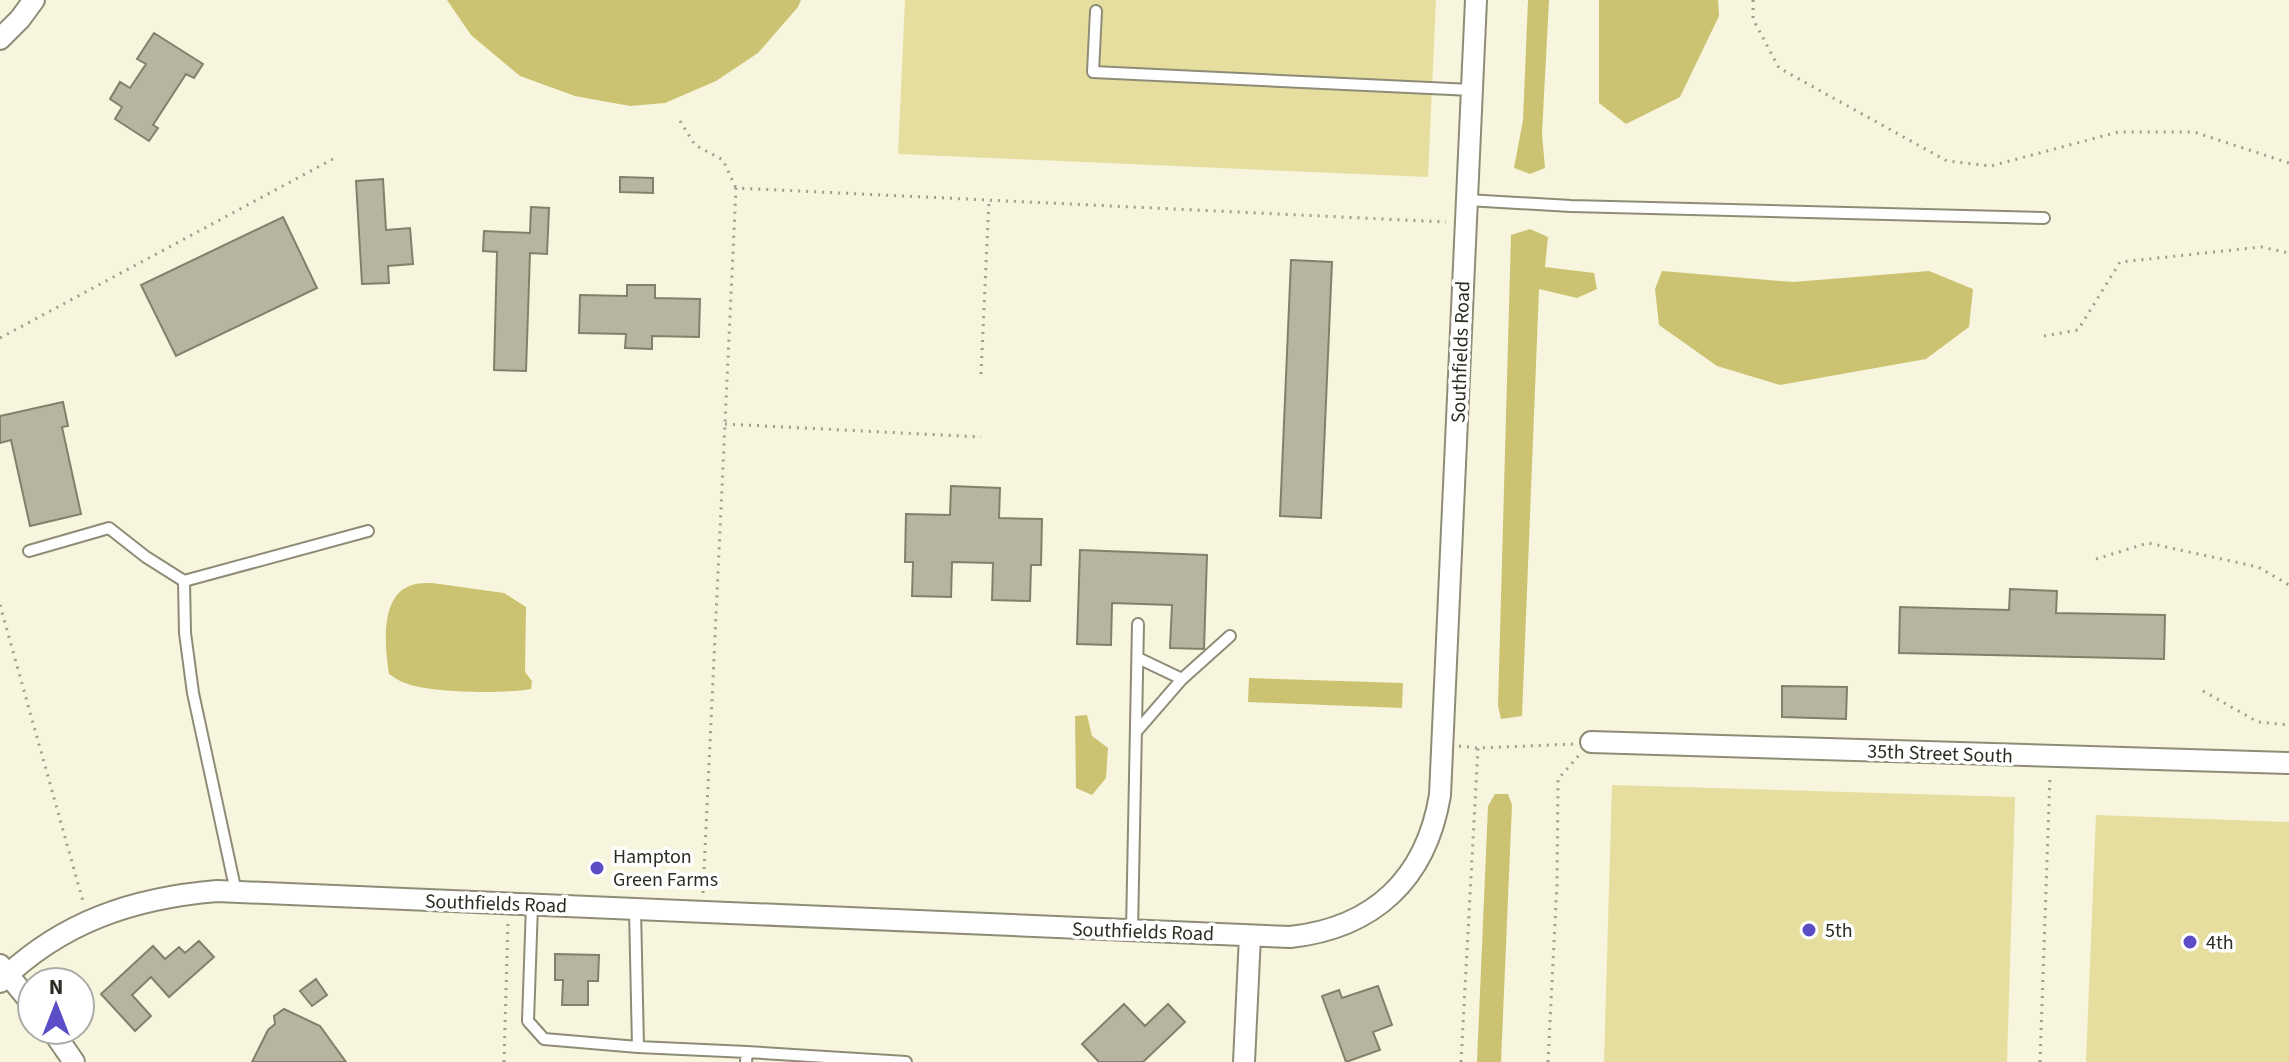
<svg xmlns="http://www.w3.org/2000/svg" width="2289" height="1062" font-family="'Source Sans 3',sans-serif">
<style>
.green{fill:#e5de9e}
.water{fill:#ccc372}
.building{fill:#b7b59f;stroke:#82806b;stroke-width:2}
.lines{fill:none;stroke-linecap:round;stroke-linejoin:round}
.lane-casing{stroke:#8e8c77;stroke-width:14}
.street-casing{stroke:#8e8c77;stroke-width:24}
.path{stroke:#9f9d8c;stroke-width:3;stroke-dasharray:2 6;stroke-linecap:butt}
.lane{stroke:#fff;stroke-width:10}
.street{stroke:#fff;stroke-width:20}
.poi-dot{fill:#5a4dc5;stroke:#fff;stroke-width:3}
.labels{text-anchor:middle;stroke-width:7;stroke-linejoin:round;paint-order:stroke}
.street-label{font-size:20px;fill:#2d2c23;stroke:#fff}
.poi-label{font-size:20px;fill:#2d2c23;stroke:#fff;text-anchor:start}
</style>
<rect width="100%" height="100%" fill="#f7f5dd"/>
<path class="green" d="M905 0H1436L1428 177 898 154Z
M1612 785 2015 797 2007 1062H1604Z
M2096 815 2289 822V1062H2086Z"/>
<path class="water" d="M447 0H801L798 7 758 53 716 81 665 103 630 106 575 96 520 76 471 35Z
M1528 0H1549L1542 134 1545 168 1530 174 1514 168 1523 120Z
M1599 0H1718L1719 16 1680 97 1626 124 1599 103Z
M1530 229 1548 237 1545 267 1594 273 1597 289 1577 298 1539 289 1522 716 1501 719 1498 706 1511 235Z
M1662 271 1793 282 1929 271 1973 289 1969 327 1926 359 1780 385 1717 366 1659 325 1655 289Z
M432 583 504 593 526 607 525 672 532 681 531 689C504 694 429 693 405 683 399 681 394 677 389 674 385 648 379 595 412 585 418 583 426 583 432 583Z
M1249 678 1403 683 1402 708 1248 702Z
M1087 715 1092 736 1108 748 1106 778 1092 795 1076 788 1075 716Z
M1495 794H1508L1512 805 1501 1062H1477L1488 806Z"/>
<path class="building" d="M154 33 203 64 194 78 186 74 153 125 158 128 149 141 115 119 122 107 110 99 120 82 130 88 146 64 137 59Z
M620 177 653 178V193L620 192Z
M383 179 386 230 410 228 413 264 388 266 389 283 362 284 356 181Z
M531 207 549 208 547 254 530 253 526 371 494 370 497 252 483 251 484 231 530 233Z
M283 217 317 288 176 356 141 285Z
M1291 260 1332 262 1321 518 1280 516Z
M627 285H655V298L700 299 699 337 652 336V349L625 348 626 334 579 333 580 295 627 296Z
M63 402 68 426 62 427 81 514 30 526 11 440 0 443V416Z
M951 486 1000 488 999 518 1042 519 1041 565H1031L1030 601 992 600 993 563 952 562 951 597 912 596 913 562H905L906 514 950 515Z
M1080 550 1207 555 1204 649 1170 648 1172 605 1112 603 1111 645 1077 644Z
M2010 589 2057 591 2056 613 2165 615 2164 659 1899 653 1900 607 2009 610Z
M1782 686 1847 687 1846 719 1782 717Z
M199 941 214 957 169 997 151 977 132 995 151 1016 135 1031 101 994 153 946 165 959 179 947 185 953Z
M555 954 599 955 598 981H588V1005H562L563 980H555Z
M316 979 327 995 312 1006 300 991Z
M1378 986 1392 1025 1373 1032 1380 1050 1346 1062 1322 996 1339 990 1342 998Z
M1124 1004 1145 1026 1168 1004 1185 1022 1143 1062H1099L1082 1044Z
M284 1009 320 1026 346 1062H252L268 1030 275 1024 274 1016Z"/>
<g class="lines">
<g class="lane-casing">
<path id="lane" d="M1096 11 1093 72 1472 90
M1467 200 1571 206 2044 218
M29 551 109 528 146 557 184 581 368 531
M184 581 185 633 193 693 236 892
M1138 658 1182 679
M1136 732 1182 679 1230 636
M532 905 528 1021 544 1039 638 1047 635 909
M1132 931 1138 624
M638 1047 747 1052 746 1062
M747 1052 906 1062"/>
</g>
<g class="street-casing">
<path id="street" d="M0 39 20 19 34 0
M1591 742 2289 763
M0 965 32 1004
M0 982C61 922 133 898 217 891L1290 937C1374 928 1426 879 1440 795L1476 0
M52 1030 74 1062
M1244 1062 1250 936"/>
</g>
<path class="path" d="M1753 0V19L1779 68 1947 161 1991 166 2118 132H2194L2289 163
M680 121 695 145 723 160 736 188
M2044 336 2078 330 2120 262 2261 247 2289 253
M0 338 333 159
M981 374 989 200
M725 424 981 437
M2096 559 2148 543 2258 567 2289 585
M0 605 84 905
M2203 691 2258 722 2289 725
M1459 746 1478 748 1575 744
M703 893 736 188 1446 222
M504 1062 508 920
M1461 1062 1478 748
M1548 1062 1557 884 1558 779 1580 754
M2040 1062 2050 776"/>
<use href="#lane" class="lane"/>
<use href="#street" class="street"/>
</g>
<g class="poi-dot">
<circle cx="597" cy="868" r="8"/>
<circle cx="1809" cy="930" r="8"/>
<circle cx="2190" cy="942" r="8"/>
</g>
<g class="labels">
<g class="street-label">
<text transform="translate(1460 352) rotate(-88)" y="7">Southfields Road</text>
<text transform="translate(1940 753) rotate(2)" y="7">35th Street South</text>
<text transform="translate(496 903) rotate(2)" y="7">Southfields Road</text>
<text transform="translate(1143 931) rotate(2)" y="7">Southfields Road</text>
</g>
<g class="poi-label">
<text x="613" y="863">Hampton<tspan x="613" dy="23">Green Farms</tspan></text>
<text x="1825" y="937">5th</text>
<text x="2206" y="949">4th</text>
</g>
</g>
<g transform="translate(56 1006)"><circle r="38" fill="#ffffff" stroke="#ababa7" stroke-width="2"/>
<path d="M0-6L14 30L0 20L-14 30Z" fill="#5a4dc5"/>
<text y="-12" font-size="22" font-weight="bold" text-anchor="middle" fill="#2d2c23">N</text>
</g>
</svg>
